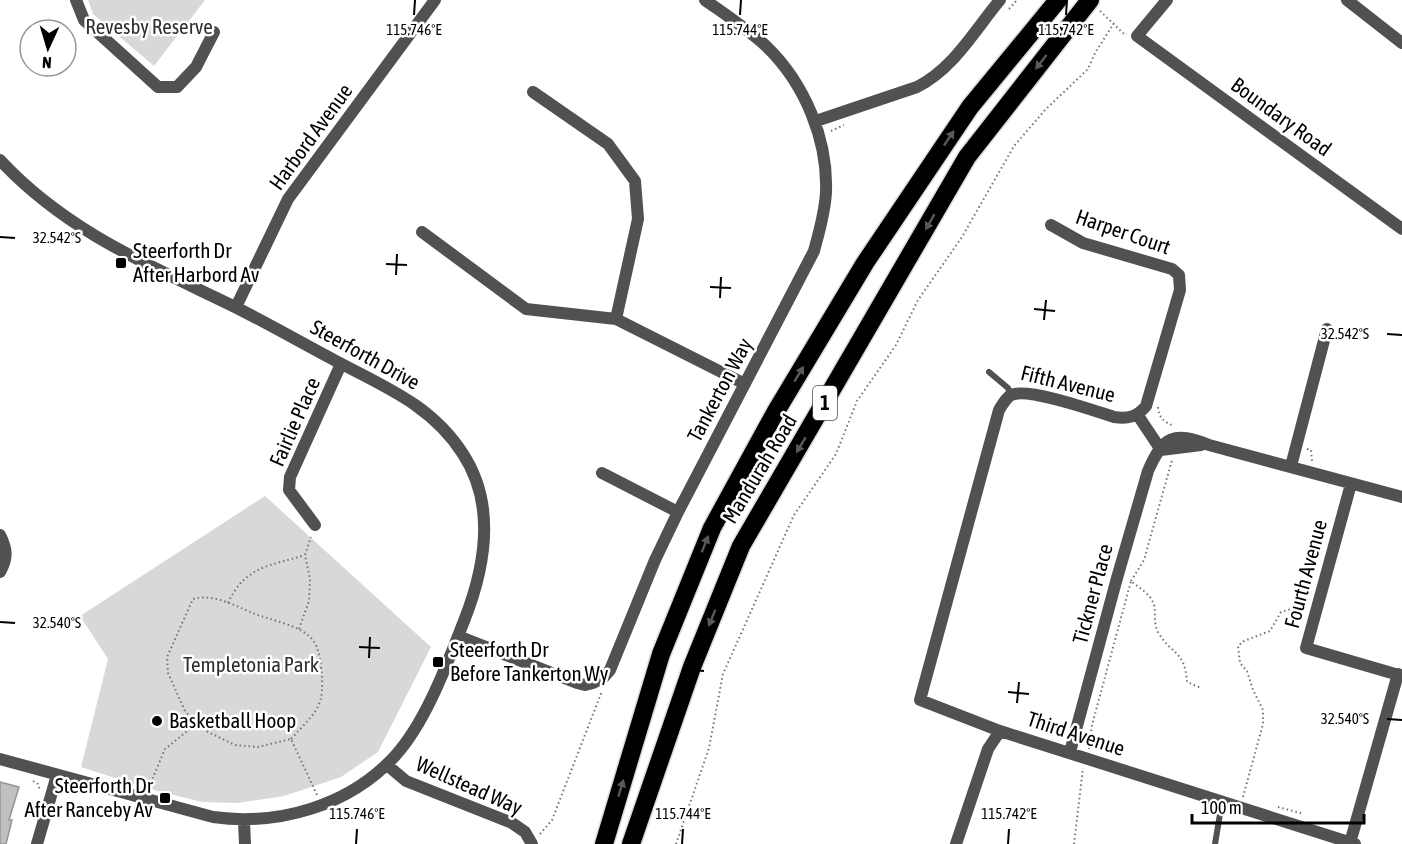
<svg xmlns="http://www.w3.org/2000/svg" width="1402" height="844" font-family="'Asap Condensed',sans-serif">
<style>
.green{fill:#d8d8d8}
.building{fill:#c0c0c0;stroke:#959595;stroke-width:1.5;filter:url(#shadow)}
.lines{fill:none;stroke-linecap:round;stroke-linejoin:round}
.highway-casing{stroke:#dbdbdb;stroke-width:21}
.path{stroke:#737373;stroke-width:2;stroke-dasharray:1.5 3;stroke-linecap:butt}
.lane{stroke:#515151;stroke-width:6}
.street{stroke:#515151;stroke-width:12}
.highway{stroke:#000;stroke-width:18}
.oneway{fill:#595959}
.ticks{fill:none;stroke:#000;stroke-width:2}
.poi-dot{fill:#000;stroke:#fff;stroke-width:2}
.labels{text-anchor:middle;stroke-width:5;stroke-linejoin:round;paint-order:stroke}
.shield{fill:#fff;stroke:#4c4c4c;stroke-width:1.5}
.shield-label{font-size:20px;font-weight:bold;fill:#000}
.park-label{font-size:21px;fill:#2f2f2f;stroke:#fff}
.street-label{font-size:21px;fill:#000;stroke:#fff}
.poi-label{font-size:21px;fill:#000;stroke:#fff;text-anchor:start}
.ticks-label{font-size:15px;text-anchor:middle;fill:#000;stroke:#fff;stroke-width:5;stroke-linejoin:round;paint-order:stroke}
</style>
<defs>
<filter id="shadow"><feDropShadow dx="-4.5" dy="4.5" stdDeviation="1.5" flood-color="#0004"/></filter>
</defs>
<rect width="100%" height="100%" fill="#fff"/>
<path class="green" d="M88 0H205L154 66 93 14Z
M265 496 431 647 378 752 341 777 284 796 237 803 202 802 146 788 81 767 108 659 80 616Z"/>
<path class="building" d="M0 782 19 787 9 820H12L6 844H0Z"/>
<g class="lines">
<g class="highway-casing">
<path id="highway" d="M604 844 661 654 712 528 775 413 865 263 970 107 1058 0
M631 844 692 667 741 546 967 157 1090 0"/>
</g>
<path class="path" d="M1009 9 1017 0
M1100 11 1124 34H1127
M831 131 844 125
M1158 407C1159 418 1164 422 1174 426
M1307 449 1311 450 1312 461
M1131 581 1144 560 1172 460
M228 603C245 566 270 566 305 555
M299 629 309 601 310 579 305 555 311 537
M291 739C316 711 326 708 321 667 320 657 318 644 310 637 298 625 271 620 255 614 235 606 214 593 193 599L167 657 168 673 185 711 196 724 208 732 235 745 258 747 291 739 317 795
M1089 749 1092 725 1131 581C1139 588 1151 594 1154 605 1156 613 1153 622 1158 632 1171 655 1185 650 1187 682L1201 688
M33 781 38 784 40 790
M149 787 165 749 196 724
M1243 797 1263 724V710L1253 690 1247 671 1240 663 1238 646 1244 641 1270 631 1281 612 1291 609 1303 612
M1278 807 1304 814
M540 834 552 820 602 691
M676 844 709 748 723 674 794 515 836 454 857 401 896 345 918 300 962 237 1014 146 1045 110 1088 69 1095 53 1114 23
M1074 844 1083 768"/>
<path class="lane" d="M989 372 1008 388 1011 395
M1215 844 1222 802"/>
<path class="street" d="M76 0 84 20 158 87H177L196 67 214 32
M1167 0 1137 36 1402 229
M1347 0 1402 43
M533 92 608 144 635 181 638 219 616 319
M816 121 917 87C954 68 974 31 1000 0
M0 160C66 231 149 265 233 306 267 323 300 342 334 360 383 386 432 405 463 454 497 506 485 568 464 621 447 664 426 722 395 756 349 806 279 826 213 817L0 759
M1051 225 1083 243 1172 269 1179 275 1180 290 1146 406C1137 417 1128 419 1114 417 1095 411 1028 387 1011 395 1006 398 1002 405 999 410L920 700 1000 731 1355 844
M422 232 526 309 616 319 745 384
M236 307 288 199 435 0
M1137 414 1161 450
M1161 450 1201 445
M1291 466 1327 329
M602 473 678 512
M1351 484 1306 648 1402 676
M315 525 289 490 290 477 341 364
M0 535C7 549 8 558 0 572
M458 636 577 683 585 685 593 683 603 678 610 670 655 560 678 512 814 251C819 232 825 213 826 192 828 140 805 84 767 47 749 30 726 15 705 0
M1070 752 1117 578 1148 471C1163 436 1174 431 1209 445L1402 497
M387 765 406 781 512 823 525 832 532 844
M244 821 245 844
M1350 843 1398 674
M37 844 57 775
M956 844 988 749 1000 731"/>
<use href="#highway" class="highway"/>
</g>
<defs><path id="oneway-solid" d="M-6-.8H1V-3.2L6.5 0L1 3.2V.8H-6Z" transform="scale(1.5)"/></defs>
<g class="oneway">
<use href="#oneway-solid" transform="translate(1041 62) rotate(128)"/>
<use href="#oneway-solid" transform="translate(949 138) rotate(-56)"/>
<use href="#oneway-solid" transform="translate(930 222) rotate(120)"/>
<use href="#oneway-solid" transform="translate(799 374) rotate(-59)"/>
<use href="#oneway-solid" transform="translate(801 445) rotate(121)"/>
<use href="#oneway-solid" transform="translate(705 544) rotate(-68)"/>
<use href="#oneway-solid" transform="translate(712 618) rotate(112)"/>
<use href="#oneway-solid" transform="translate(621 788) rotate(-73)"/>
</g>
<path class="ticks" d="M414 15 415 0M740 15 741 0M1066 15 1067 0M0 237 15 238M386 264 407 265M396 275 397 254M710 287 731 288M720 298 721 277M1034 309 1055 311M1044 320 1046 300M1387 334 1402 335M0 622 15 623M359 647 380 648M369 658 370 637M683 669 704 671M693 681 695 660M1008 692 1029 694M1017 703 1019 682M1387 719 1402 720M356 844 357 829M682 844 683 829M1008 844 1009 829"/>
<g class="poi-dot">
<rect x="115" y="257" width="12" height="12" rx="3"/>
<rect x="432" y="656" width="12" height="12" rx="3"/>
<circle cx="157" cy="721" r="6"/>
<rect x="159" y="792" width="12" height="12" rx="3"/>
</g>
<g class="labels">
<rect class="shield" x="813" y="386" width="24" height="34" rx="4.5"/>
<g class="shield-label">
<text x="825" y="410">1</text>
</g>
<g class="park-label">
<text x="149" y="34">Revesby Reserve</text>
<text x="251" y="672">Templetonia Park</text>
</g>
<g class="street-label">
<text transform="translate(1281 117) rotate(36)" y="7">Boundary Road</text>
<text transform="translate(311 137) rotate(-54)" y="7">Harbord Avenue</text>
<text transform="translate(1123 232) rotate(19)" y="7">Harper Court</text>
<text transform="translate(365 355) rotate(29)" y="7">Steerforth Drive</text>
<text transform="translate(1068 384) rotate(14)" y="7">Fifth Avenue</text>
<text transform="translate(720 390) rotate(-62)" y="7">Tankerton Way</text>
<text transform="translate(295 422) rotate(-66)" y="7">Fairlie Place</text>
<text transform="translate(760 469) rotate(-59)" y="7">Mandurah Road</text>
<text transform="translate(1306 574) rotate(-75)" y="7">Fourth Avenue</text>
<text transform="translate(1093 594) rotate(-75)" y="7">Tickner Place</text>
<text transform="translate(1076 734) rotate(18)" y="7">Third Avenue</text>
<text transform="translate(469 786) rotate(24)" y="7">Wellstead Way</text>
</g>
<g class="poi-label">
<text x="133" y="258">Steerforth Dr<tspan x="133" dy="24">After Harbord Av</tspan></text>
<text x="450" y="657">Steerforth Dr<tspan x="450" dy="24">Before Tankerton Wy</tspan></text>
<text x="169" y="728">Basketball Hoop</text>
<text x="153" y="793" text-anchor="end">Steerforth Dr<tspan x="153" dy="24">After Ranceby Av</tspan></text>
</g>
</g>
<g class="ticks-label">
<text x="414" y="35">115.746°E</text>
<text x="740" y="35">115.744°E</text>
<text x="1066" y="35">115.742°E</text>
<text x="57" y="243">32.542°S</text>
<text x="1345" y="339">32.542°S</text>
<text x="57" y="628">32.540°S</text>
<text x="1345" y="724">32.540°S</text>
<text x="357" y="819">115.746°E</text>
<text x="683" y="819">115.744°E</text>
<text x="1009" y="819">115.742°E</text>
</g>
<g transform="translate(48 48) rotate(184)"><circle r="28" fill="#ffffff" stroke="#999999" stroke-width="1.5"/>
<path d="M0-4.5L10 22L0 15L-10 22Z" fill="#000000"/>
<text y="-9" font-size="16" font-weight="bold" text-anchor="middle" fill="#000000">N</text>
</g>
<path d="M1192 814v9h172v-9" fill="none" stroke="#000000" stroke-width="3"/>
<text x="1201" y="814" font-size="18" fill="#000000" stroke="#ffffff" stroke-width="4.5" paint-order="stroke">100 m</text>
</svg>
